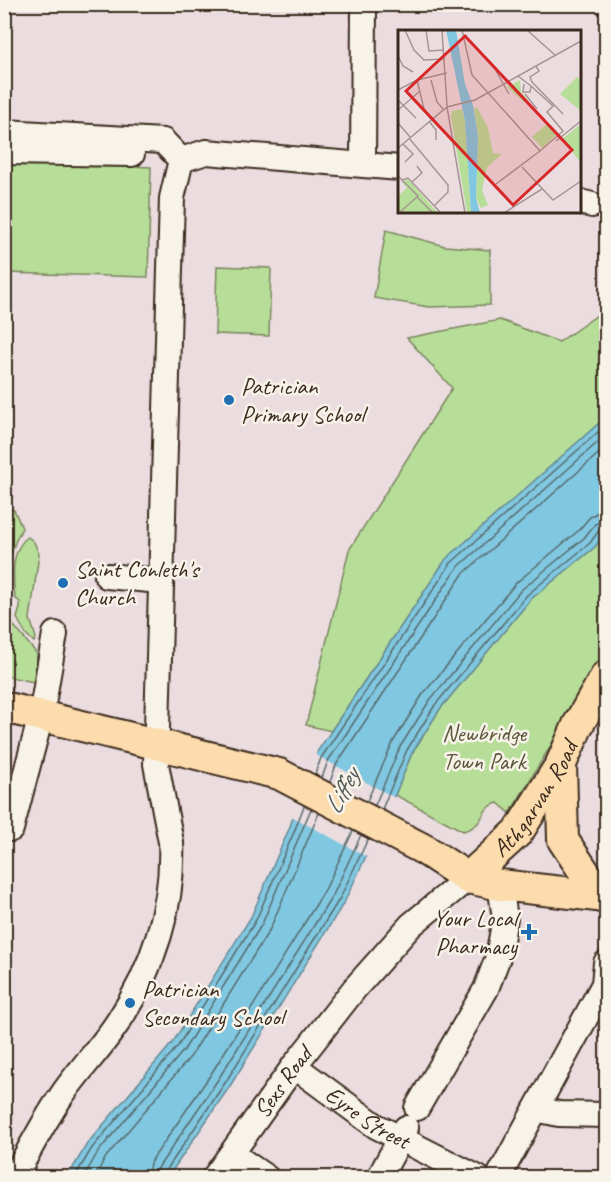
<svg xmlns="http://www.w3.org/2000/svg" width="611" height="1182" font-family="Caveat,sans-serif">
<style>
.green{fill:#b7de99;stroke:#79845c;stroke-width:1.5}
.water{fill:#80c8e1;stroke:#648993;stroke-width:1.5}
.pier{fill:#ebdce0}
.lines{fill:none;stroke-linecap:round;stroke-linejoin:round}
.shore{stroke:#57696c;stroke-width:1.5}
.minor-casing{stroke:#3b2a1e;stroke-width:28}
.major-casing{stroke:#3b2a1e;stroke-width:34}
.minor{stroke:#f7f3e8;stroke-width:24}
.major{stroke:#fcdcac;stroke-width:30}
.poi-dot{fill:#1f6fb2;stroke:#f7f3e8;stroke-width:2}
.labels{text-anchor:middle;stroke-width:5;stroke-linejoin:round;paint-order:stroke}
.poi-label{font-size:24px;fill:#3b2a1e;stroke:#f7f3e8;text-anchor:start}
.park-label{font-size:24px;fill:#5a573d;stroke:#f7f3e8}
.street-label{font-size:24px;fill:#3b2a1e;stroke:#f7f3e8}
.water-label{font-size:26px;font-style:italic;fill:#505958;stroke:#f7f3e8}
.inset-road{fill:none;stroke:#a59592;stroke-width:1.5}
.view{fill:#d62828;fill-opacity:0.15;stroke:#d62828;stroke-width:3}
.inset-edge{fill:none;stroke:#3b2a1e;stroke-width:3}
</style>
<rect width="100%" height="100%" fill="#ebdce0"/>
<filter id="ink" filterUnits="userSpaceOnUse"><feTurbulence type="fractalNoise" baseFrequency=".0167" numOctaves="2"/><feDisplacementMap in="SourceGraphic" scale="12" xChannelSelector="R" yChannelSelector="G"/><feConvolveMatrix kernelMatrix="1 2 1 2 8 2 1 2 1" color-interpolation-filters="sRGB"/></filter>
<g filter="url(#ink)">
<path class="green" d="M5 161 151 167 148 277 5 273Z
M386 230 445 246 490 250V305L429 307 374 298Z
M217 266 271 268 269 336 215 334Z
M606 309V417L442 565 331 731 306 725 349 550 452 388 407 338 500 320 559 342Z
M5 508 14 510 22 528C10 550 4 572 8 597L5 602Z
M606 530V654L510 813 498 803C476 809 490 823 463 831L395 795 412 753 440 709 531 599 595 547Z
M28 537 34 542 39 554 30 619 36 638 34 642 25 633 17 618 20 608V602L15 598C13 579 10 549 28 537Z
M5 615 37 654 34 682 5 676Z"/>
<path class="water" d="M606 417V531L595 547 531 599 440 709 412 753 395 795 345 901 230 1086 168 1177 67 1178 87 1144 173 1042 251 917 289 829 315 755 446 559Z"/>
<path class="pier" d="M317 748 316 755 397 799 369 858 291 816 313 754Z"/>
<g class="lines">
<path class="shore" d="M315 774 321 758 451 563 606 425
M322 778 328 761 457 568 606 435
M330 782 336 765 463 574 606 447
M367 801 393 742 423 694 516 583 578 531 590 517 598 512 606 511
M375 805 400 747 430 700 521 590 584 538 595 524 606 520
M382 809 407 750 435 705 527 595 590 543 600 529 606 528
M74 1178 92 1148 178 1046 256 920 294 832 304 806
M83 1178 98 1152 184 1050 262 924 311 809
M94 1178 106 1157 191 1056 270 929 319 813
M147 1178 150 1163 211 1074 325 890 353 831
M156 1178 158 1168 219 1078 333 895 361 835
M164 1178 165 1172 225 1083 340 898 368 839"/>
<g class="minor-casing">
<g id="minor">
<path d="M4 132 163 141 181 160"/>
<path d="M4 152 132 154"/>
<path d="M363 164 364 4"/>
<path d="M580 202 592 205"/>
<path d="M107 576 160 581"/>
<path d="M11 829 41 716 55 634"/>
<path id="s1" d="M294 1066 376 1126 478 1178"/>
<path d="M417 1108 486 989 498 957 505 918 500 885"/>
<path d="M536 1109 559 1114 606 1115"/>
<path d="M232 1154 267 1178"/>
<path d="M14 1178C29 1150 44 1121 62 1095 79 1070 101 1048 118 1022 153 969 174 906 171 842L156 764 172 198 181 160 206 152 400 168"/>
<path id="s2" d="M214 1178 294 1066 355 988 411 925 468 878"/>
<path d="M379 1178 406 1128"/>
<path d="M498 1178 604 984 606 963"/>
</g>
</g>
<g class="major-casing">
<g id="major">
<path d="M4 707 279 774 425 850 468 878 500 885 606 897"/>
<path d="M561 764 563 840 601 897"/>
<path id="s3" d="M468 878 518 832 561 764 578 725 606 676"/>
</g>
</g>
<use href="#minor" class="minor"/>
<use href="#major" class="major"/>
</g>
</g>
<g class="poi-dot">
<circle cx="229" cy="400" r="6"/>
<circle cx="63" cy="583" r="6"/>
<path d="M526 923h6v6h6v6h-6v6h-6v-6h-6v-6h6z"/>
<circle cx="130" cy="1003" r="6"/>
</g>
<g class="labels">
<g class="poi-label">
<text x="241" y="394">Patrician<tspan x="241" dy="28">Primary School</tspan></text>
<text x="75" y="577">Saint Conleth's<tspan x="75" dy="28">Church</tspan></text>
<text x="517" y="926" text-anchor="end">Your Local<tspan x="517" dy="28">Pharmacy</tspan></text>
<text x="142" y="997">Patrician<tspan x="142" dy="28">Secondary School</tspan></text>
</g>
<g class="park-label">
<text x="484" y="741">Newbridge<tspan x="484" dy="28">Town Park</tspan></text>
</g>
<g class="street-label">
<text dy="8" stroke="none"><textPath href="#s3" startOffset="105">Athgarvan Road</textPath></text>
<text dy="8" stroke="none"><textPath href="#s2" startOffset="118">Sexs Road</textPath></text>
<text dy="8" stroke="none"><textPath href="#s1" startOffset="90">Eyre Street</textPath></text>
</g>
<g class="water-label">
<text transform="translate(341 791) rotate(-62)" y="9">Liffey</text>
</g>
</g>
<g transform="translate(398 30)">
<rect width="183" height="183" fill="#ebdce0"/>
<path d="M179 47 183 50V81L162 64ZM122 50 123 62 130 70 126 72 109 57ZM79 77 90 98 95 123 104 124 89 137 84 160 90 175 83 178 78 168 80 105 76 79ZM64 79 67 91 73 183H69L53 87 54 81ZM150 93 159 104 144 118 134 107ZM183 94V133L164 109ZM10 149 40 183H0V166L9 158 4 152Z" fill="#b7de99"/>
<path d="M48 0H58L67 54 75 75 80 106 78 168 82 183H73L67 91Z" fill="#80c8e1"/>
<path class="inset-road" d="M7 0 16 20 26 30 47 29M28 0 31 21 46 20M44 0 49 76M64 0 74 45 142 121 98 154M129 0 157 25M0 26 5 36 15 42M138 36 141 41 132 47 134 52 165 84M98 41 111 64M120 46 133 56 132 62H125L126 54M19 50 26 79 33 89M33 50 39 72 45 79M133 56 155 76 149 82 165 101 142 121M0 60 19 50 49 43M127 64 139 79M0 70 18 88M49 77 67 183M0 80 22 61M31 91 38 100V110M0 93 12 107M11 108 50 155V162L36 176M158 111 183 91M5 114 15 124 7 132M0 118 49 77 77 70 183 11M124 137 155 170 183 151M0 146 20 166 1 183M4 150 10 148 43 183M14 152 24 143 19 136M19 167 35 183M106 183 144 159"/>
<path class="view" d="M67 6 174 120 115 175 8 61Z"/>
<rect width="183" height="183" class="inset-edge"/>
</g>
<rect width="611" height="1182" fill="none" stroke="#f7f3e8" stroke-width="24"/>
<rect x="12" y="12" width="587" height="1158" fill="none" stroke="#3b2a1e" stroke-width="2" filter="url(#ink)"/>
</svg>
